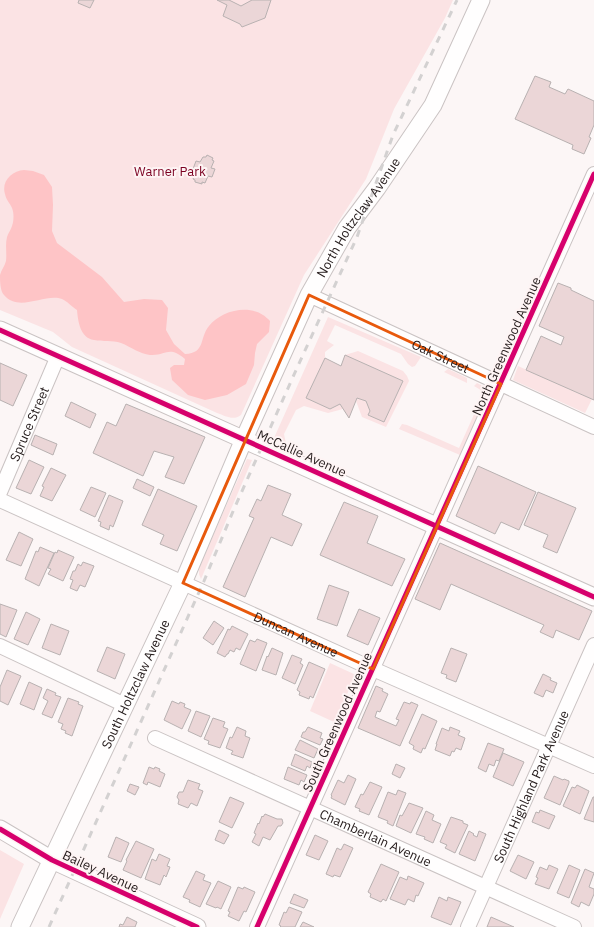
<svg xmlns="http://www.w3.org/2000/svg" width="594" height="927" font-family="'IBM Plex Sans',sans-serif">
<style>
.green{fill:#fbe3e4}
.water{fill:#fec4c6}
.building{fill:#ebd6d7;stroke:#b8b1b1}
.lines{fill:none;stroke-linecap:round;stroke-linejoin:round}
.minor-casing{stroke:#cac3c3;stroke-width:16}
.major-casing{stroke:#cac3c3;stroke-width:19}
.minor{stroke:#fffefe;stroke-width:14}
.major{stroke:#fffefe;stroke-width:17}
.rail{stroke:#d3d1d1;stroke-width:3;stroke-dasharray:7 7;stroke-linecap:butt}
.cycleway-casing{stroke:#fef4f4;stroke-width:8}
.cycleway{stroke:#d6006c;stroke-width:5}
.marked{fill:none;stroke:#e8590c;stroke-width:3;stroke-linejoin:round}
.labels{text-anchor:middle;stroke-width:4;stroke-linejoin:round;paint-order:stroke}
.park-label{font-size:13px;fill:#7b0021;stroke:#fef4f4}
.street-label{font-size:13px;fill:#241b1b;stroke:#fef4f4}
</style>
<rect width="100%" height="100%" fill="#fcf6f6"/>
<path class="green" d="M0 0H453L445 18 394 109 366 179 304 275 241 415C233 421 226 416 217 413L72 347 53 332 0 310Z
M328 317 421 357 415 366 412 367 408 364 401 354 335 325 327 341 334 345 325 352V358L306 398 330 409 340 404 343 409 328 413 304 406 296 410 284 434 286 444 274 438Z
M358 351 403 371 407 376 409 381 386 427 362 417 356 401 357 398 366 401 370 411 369 415 384 422 403 381 345 355Z
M518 366 592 399 585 413 513 380Z
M448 369 467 378V383L444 372Z
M477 383 488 389 489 392 460 455 399 429 402 424 407 425 459 448 484 392 474 386Z
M247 459 252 460 201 579 199 574V567Z
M330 663 356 675 334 722 310 711Z
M0 850 24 864 0 919Z"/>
<path class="water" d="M24 170 33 171 44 175 52 187 53 205 52 231 57 243 102 277 124 302 144 299 162 300 168 308 166 330 174 344 185 354C206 353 199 338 209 326 220 312 246 304 263 315 265 316 268 319 270 321L269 332 257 344 255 353 254 365 246 384 227 395 205 400 188 395 172 380 170 368 174 365H184L185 359C168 345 167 356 150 355 140 354 131 347 121 343 112 340 103 342 94 340 80 338 78 321 77 310 72 307 67 301 62 299 45 293 19 313 4 295 0 291 0 280 0 275 1 270 5 266 6 261 7 253 5 245 7 237 8 233 11 230 12 226 14 220 14 213 12 208 10 203 6 200 5 194 1 181 12 171 24 170Z"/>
<path class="building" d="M79 0H94L90 8 78 3Z
M217 0H229L241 6 252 0H271L265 18 242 27 240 24 223 16 227 5Z
M535 76 551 82 549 87 565 94 568 89 594 101V125L589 137 591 138 584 154 572 149 573 145 515 119Z
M207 155 213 158 212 160 214 161 211 168 215 169 212 177 208 176 205 183 202 182V184L195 182V180L193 179 197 171 193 169 196 161 200 162 203 157H206Z
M558 283 571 288V290L594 301V400L526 370 541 336 561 345 564 337 539 326Z
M345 355 403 381 384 422 368 415 370 411 366 401 357 398 349 418 340 404 330 409 306 398 325 358 341 366Z
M0 363 27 375 13 406 0 400Z
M71 402 96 414 90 428 65 416Z
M126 404 205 437 184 484 165 477 174 457 154 451 143 476 93 453 107 422 116 426Z
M35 435 57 444 53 455 31 445Z
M29 460 44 467 31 494 16 488Z
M478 466 536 492 519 530 501 522 495 534 456 516Z
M51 468 66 475 52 501 40 496 44 487 42 486Z
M137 479 154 487 150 496 133 488Z
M268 485 291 494 282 515 302 524 292 546 271 537 245 597 223 587 254 518 249 516 257 499 261 501Z
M91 487 106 493 95 517 80 510Z
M158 489 197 506 177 551 160 544 164 535 142 525Z
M538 492 576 508 557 553 543 547 548 535 524 525Z
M109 495 123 501 113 527 110 525 109 530 100 526 101 522 98 521Z
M344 502 378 516 367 543 405 559 392 586 320 555Z
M19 532 33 539 21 566 6 560Z
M440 543 592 611 579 640 556 630 553 638 540 632 544 625 451 584 440 610 415 599Z
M40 547 54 553 39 586 25 579 36 551 38 552Z
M58 550 74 557 63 581 48 574 51 569 48 568 55 552 57 553Z
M83 562 94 566 85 587 80 585 77 591 70 588 73 580 70 579 73 571H75L78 564 81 566Z
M329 585 349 592 337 626 317 619Z
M0 604 17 610 6 637 0 634Z
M359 609 380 618 368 645 347 636Z
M26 612 40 619 28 645 14 639Z
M214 621 224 628 213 645 203 638Z
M51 624 69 631 60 655 42 648Z
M232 626 248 634 240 650 236 648 234 652 230 650 228 654H227L225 657 217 653 228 629 230 630Z
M257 639 267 643 256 671 240 664 250 640 255 642Z
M107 647 125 654 115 679 97 671Z
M272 648 283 653 276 675 262 670 267 656 268 657Z
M451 648 467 654 456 682 446 678 447 675 441 673Z
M292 655 302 659 300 663 303 665 295 684 282 678Z
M309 662 325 669 313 698 310 696 309 699 299 695 300 692 297 690Z
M7 670 21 676 8 705 0 701V687Z
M543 674 551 678 550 680 557 683 553 693 546 690 543 697 534 693Z
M29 682 42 688 34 710 20 704Z
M376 686 383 689 382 691 388 694 380 712 377 711 375 717 396 726 399 720 396 719 404 702 410 704 411 702 418 705 400 746 358 728Z
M47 689 56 693 55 695 61 697 52 718 42 714 48 701 43 698Z
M68 698 79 702 78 704 83 706 72 736 65 733 66 731 61 729 63 724 58 722Z
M172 701 179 704 180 702 185 704 184 707 191 710 182 729 164 720Z
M196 711 210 716 201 737 188 731Z
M422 714 437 721 425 749 423 748 421 753 413 749 414 746 409 743Z
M213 718 225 722 223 727 228 729 220 748 208 744 209 741 204 739Z
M237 727 246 731 245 736 250 738 243 758 231 754 233 751 226 748 230 737 232 738Z
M308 727 322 733 320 738 323 739 320 745 301 737 303 732H305Z
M450 727 460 731 458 735 465 738 461 750 456 748 454 752 452 751 450 756 435 750 437 744H436L442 728 449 731Z
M300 740 318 749 314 758 295 750Z
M488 743 504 749 499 761 496 760 494 766 489 764 486 772 478 768Z
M503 753 524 762 513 786 493 777Z
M295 754 312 762 310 768 307 766 305 771 291 765Z
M396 764 405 768 400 778 392 774Z
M149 767 154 769 155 767 160 769 159 771 165 774 160 787 148 782 147 785 143 783Z
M288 767 307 775 304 782 301 780 299 785 284 779Z
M348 775 356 779 345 805 331 798 332 796 331 795 338 780 344 783Z
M554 776 563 780 564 779 569 781V783L560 805 544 798Z
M188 780 200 784 198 789 203 791 197 806 191 803 188 808 178 804 179 800 177 797 179 792H183Z
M370 782 382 787 369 815 359 811 360 809 355 807 361 794 363 795Z
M130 784 139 787 135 795 127 791Z
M577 785 589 791 580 814 563 806 572 787 575 788Z
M398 790 406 793 393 826 387 823 388 821 378 817 388 792 396 795Z
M230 797 244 803 232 828 219 822Z
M593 797H594V822L584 819Z
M409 803 423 808 411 833 396 826 400 815 402 816Z
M540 810 555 816 549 829 532 822 536 812 539 813Z
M426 811 434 815 432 820 441 824 433 843 424 839 425 837 416 834Z
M265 814 277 819H282L283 823 281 826H278L270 840 263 837 259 846 252 842 256 834 254 833 258 823 259 824 262 816 263 817Z
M451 817 463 821V823L468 825 455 853 445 848 447 845 440 842Z
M219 830 229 835 224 844 215 840Z
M469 831 474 834 473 835 477 837 479 831 486 834 475 861 459 854Z
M315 835 328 841 319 860 306 855Z
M116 837 129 843 121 862 108 857Z
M136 841 154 849 141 878 123 870 127 861 126 860Z
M344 844 353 848 340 877 334 875 333 877 326 874 337 848 341 850Z
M159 854 170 859 167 866 170 867 166 877 164 875 160 885 145 879 152 859 156 861Z
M518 855 534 862 526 879 510 871Z
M381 864 399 872 386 901 383 899 381 902 370 897 371 894 368 892Z
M549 865 558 869 549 889 535 884 538 878 536 877 540 867 547 870Z
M569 865 580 870 569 898 557 893Z
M585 869 594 873 589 887 594 889V894L589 906 581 902 579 907 571 903Z
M196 871 205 875 203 880 211 883 200 907 189 902 190 900 183 897Z
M408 876 424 883 418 896 416 895 414 902 408 899 405 905 390 899 400 877 407 880Z
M218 881 231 887 221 909 217 907 216 908 206 904Z
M238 887 243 889 244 887 255 892 246 912 244 911 239 921 228 916 230 912 228 911Z
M294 894 308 900 304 908 290 903Z
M439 897 447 901 448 897 461 902 451 925 431 917Z
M289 907 302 912 295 927H280L281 926 279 925 284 912 286 913Z
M127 917 137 922 135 927H119L120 924 123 925Z
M491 917 514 927H487Z
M303 922 314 927H300Z"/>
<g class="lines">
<g class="minor-casing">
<g id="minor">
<path id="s1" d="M309 295 594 427"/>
<path id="s2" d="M0 492 58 356"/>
<path id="s3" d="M0 500 373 669 594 766"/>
<path d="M0 646 125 705"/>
<path id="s4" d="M155 738 574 927"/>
<path d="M257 927 594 174"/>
<path id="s5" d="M468 927 594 645"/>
</g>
</g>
<g class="major-casing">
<g id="major">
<path d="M0 330 594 597"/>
<path d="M0 829 52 860 197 927"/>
<path id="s6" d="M20 927 183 583 244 439 309 295 347 228 377 188 433 105 481 0"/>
</g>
</g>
<use href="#minor" class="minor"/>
<use href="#major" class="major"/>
<path class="rail" d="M49 927 204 581 234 509 297 368 357 237 393 135 457 0"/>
<g class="cycleway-casing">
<path id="cycleway" d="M0 330 594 597
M0 829 52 860 197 927
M257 927 594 174"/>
</g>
<use href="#cycleway" class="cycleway"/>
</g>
<path class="marked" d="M309 295 501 384 373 669 183 583Z"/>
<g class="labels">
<g class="park-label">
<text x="170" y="176">Warner Park</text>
</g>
<g class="street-label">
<text dy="5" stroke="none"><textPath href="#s6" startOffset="787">North Holtzclaw Avenue</textPath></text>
<text transform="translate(506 346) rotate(-66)" y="5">North Greenwood Avenue</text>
<text dy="5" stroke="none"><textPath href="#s1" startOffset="145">Oak Street</textPath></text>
<text dy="5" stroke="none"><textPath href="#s2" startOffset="74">Spruce Street</textPath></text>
<text transform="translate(302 453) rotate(24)" y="5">McCallie Avenue</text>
<text dy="5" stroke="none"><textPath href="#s3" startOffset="325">Duncan Avenue</textPath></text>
<text dy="5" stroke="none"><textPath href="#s6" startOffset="269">South Holtzclaw Avenue</textPath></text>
<text transform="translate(337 722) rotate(-66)" y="5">South Greenwood Avenue</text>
<text dy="5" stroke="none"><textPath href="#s5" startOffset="154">South Highland Park Avenue</textPath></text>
<text dy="5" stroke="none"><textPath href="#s4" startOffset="242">Chamberlain Avenue</textPath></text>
<text transform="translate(101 871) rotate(25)" y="5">Bailey Avenue</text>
</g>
</g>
</svg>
